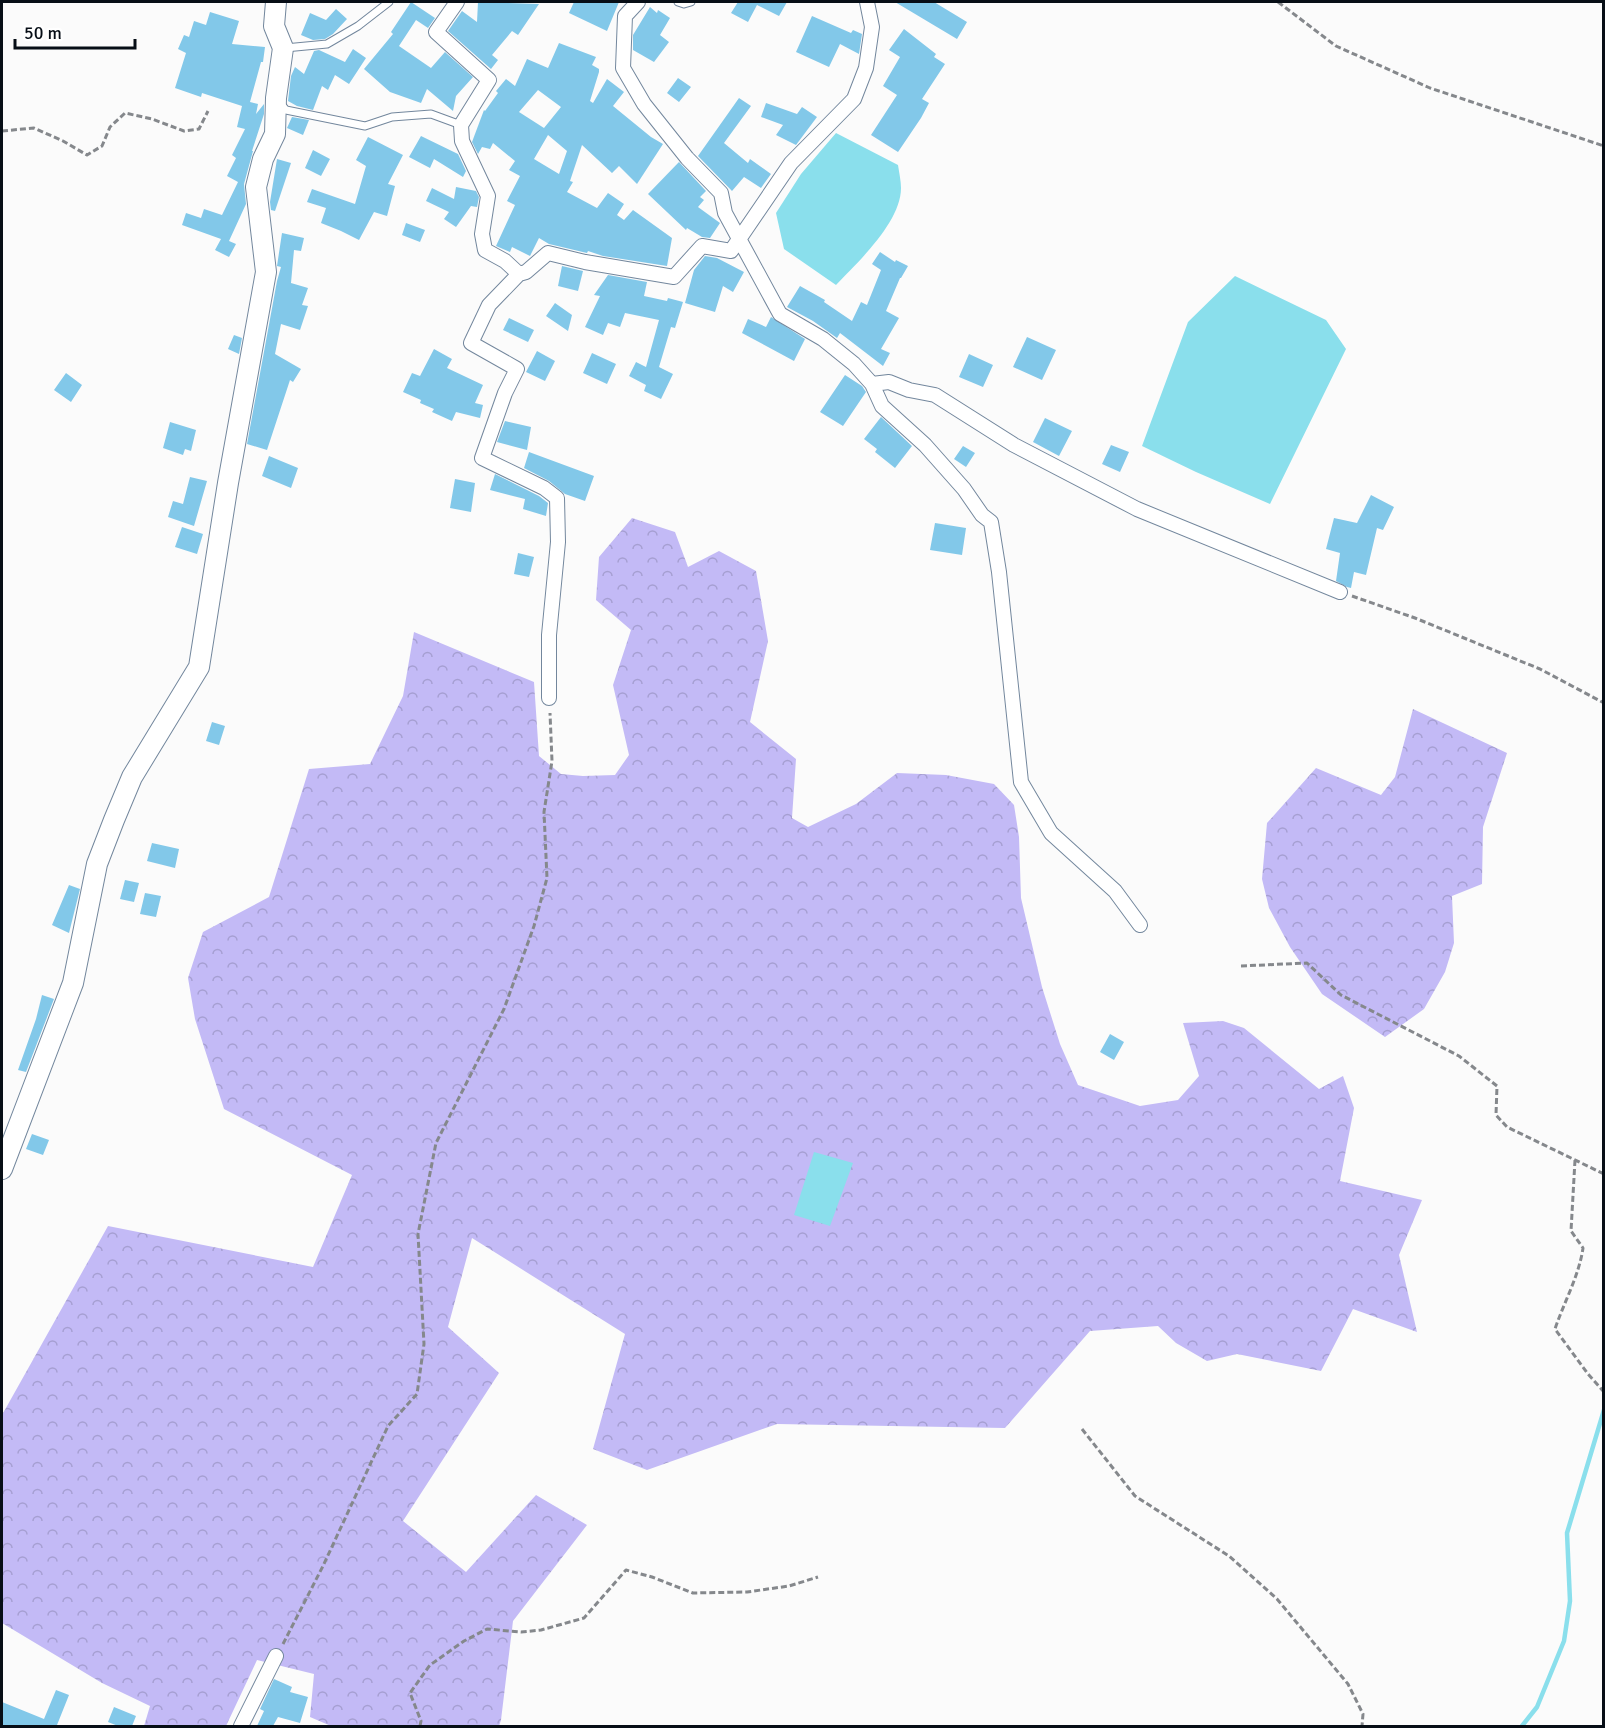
<svg xmlns="http://www.w3.org/2000/svg" width="1605" height="1728" font-family="Signika,sans-serif">
<style>
.forest{fill:url(#forest-crowns)}
.water{fill:#8adfec}
.lines{fill:none;stroke-linecap:round;stroke-linejoin:round}
.stream{stroke:#8adfec;stroke-width:4.5}
.building{fill:#82c8e9;fill-rule:evenodd}
.lane-casing{stroke:#73879d;stroke-width:9}
.street-casing{stroke:#73879d;stroke-width:16}
.secondary-casing{stroke:#73879d;stroke-width:22}
.path{stroke:#85888c;stroke-width:3;stroke-dasharray:6 3;stroke-linecap:butt}
.lane{stroke:#fff;stroke-width:7}
.street{stroke:#fff;stroke-width:14}
.secondary{stroke:#fff;stroke-width:20}
</style>
<defs>
<pattern id="forest-crowns" width="20" height="18" patternUnits="userSpaceOnUse" patternTransform="scale(1.5)"><rect width="20" height="18" fill="#c3baf6"/><path d="M2 6a3 3 0 1 1 6 0M12 15a3 3 0 1 1 6 0" fill="none" stroke="#a69fd2"/></pattern>
</defs>
<rect width="100%" height="100%" fill="#fbfbfb"/>
<path class="forest" d="M632 518 675 532 688 567 719 551 756 571 768 641 750 722 796 759 792 818 808 827 856 804 897 773 946 775 994 784 1014 805 1019 837 1021 898 1042 987 1060 1044 1078 1085 1140 1106 1178 1100 1199 1076 1183 1023 1223 1021 1244 1028 1319 1089 1343 1076 1354 1108 1340 1181 1422 1200 1399 1255 1417 1332 1353 1309 1321 1371 1237 1354 1207 1361 1176 1343 1158 1326 1090 1331 1005 1428 777 1424 647 1470 593 1449 625 1334 472 1238 448 1327 499 1373 403 1521 466 1572 536 1495 587 1525 513 1621 501 1720 499 1726H331L310 1717 314 1674 257 1660 226 1726H144L150 1706 102 1683 2 1623V1415L108 1226 313 1267 352 1175 224 1109 195 1019 188 978 203 932 269 897 309 769 370 764 403 696 414 632 534 682 539 756 561 774 583 776 615 775 629 755 613 685 631 630 596 600 599 557Z
M1413 709 1507 753 1483 827 1482 884 1452 896 1454 943 1445 972 1424 1009 1385 1037 1322 994 1290 947 1269 908 1262 879 1267 823 1316 768 1381 795 1395 777Z"/>
<path class="water" d="M836 133 898 165C899 172 901 181 901 188 901 222 858 262 836 285L784 249 776 213 801 174Z
M1235 276 1326 320 1346 349 1270 504 1196 472 1142 446 1188 322Z
M814 1152 853 1163 830 1226 794 1215Z"/>
<g class="lines">
<path class="stream" d="M1522 1726 1537 1707 1564 1641 1570 1601 1567 1533 1604 1410"/>
</g>
<path class="building" d="M411 2 435 18 428 28 416 20 399 46 431 68 445 52 473 77 456 96 453 111 427 89 421 103 390 92 364 69 393 34 391 32Z
M478 2 539 4 518 35 512 31 492 55 498 60 491 69 448 31 462 11 477 22Z
M574 2H619L607 31 569 13Z
M738 2H787L779 16 757 5 748 22 731 13Z
M895 2H934L967 22 957 39Z
M650 7 657 13 658 10 670 18 660 35 669 42 654 62 633 50V35Z
M336 9 347 19 333 34 325 39 313 40 301 35 310 13 326 20Z
M210 12 239 21 232 44 265 47 263 62H261L250 102 258 104 256 114 264 104V114L252 151H253L244 184 246 204 229 241 236 244 229 257 215 250 221 239 182 225 186 213 201 218 204 209 222 215 238 182 227 176 236 158 232 155 245 129 237 127 242 106 202 93 201 97 175 88 186 53 178 49 184 35 189 37 194 21 206 25Z
M812 16 851 33 853 30 862 34 859 54 840 44 829 67 796 52Z
M904 29 936 54 934 57 945 64 922 99 929 103 921 118 898 152 871 135 897 95 883 86 900 57 889 50Z
M559 43 596 57 592 65 599 69V72L590 101 593 103 607 79 624 92 613 106 651 137 663 144 637 184 619 166 612 173 582 145 570 181 573 182 567 192 597 208 608 193 624 204 617 215 624 220 633 210 672 238 667 266 603 256 588 251 587 253 549 244 539 238 530 256 512 247 510 252 496 246 515 205 507 201 520 176 509 170 515 161 493 143 490 149 482 147 478 154 472 142 484 110 485 111 498 93 496 91 506 79 515 86 527 59 548 68ZM538 90 561 107 544 128 519 112ZM548 135 567 151 559 174 534 159Z
M353 49 366 58 349 84 335 75 328 90 322 86 313 110 297 106 288 101 291 76 295 67 304 74 314 51 319 50 345 62Z
M678 78 691 87 679 102 667 93Z
M739 98 751 106 724 143 748 163 750 159 771 174 761 188 744 177 732 191 698 156Z
M766 103 797 114 802 107 817 117 796 145 776 135 783 125 761 117Z
M292 117 309 120 303 135 287 128Z
M421 136 458 154 466 171 463 177 434 159 430 168 409 157Z
M368 137 403 155 388 184 395 186 387 216 374 212 359 240 341 231 321 223 326 208 307 202 312 189 355 204 366 166 356 160Z
M313 150 330 159 321 176 305 168Z
M277 159 291 163 275 211 271 210 270 202Z
M679 162 706 191 700 197 704 200 698 207 720 223 710 238 702 237 687 228 686 230 648 194Z
M456 187 476 191 479 197 477 207 471 206 456 227 444 219 449 212 426 201 432 188 454 199Z
M406 223 425 230 420 242 402 235Z
M282 233 304 238 301 251 294 250 291 283 308 288 302 305 308 306 300 330 281 324 275 354 301 369 293 382 290 380 267 450 247 444 277 281 281 267 277 266Z
M880 252 895 262 896 260 908 266 901 278H900L886 311 899 318 881 349 890 353 883 366 840 333 837 338 813 321 787 307 800 286 825 300 824 302 852 321 861 302 867 305 881 270 872 264Z
M705 256 717 258 744 272 733 292 723 286 715 312 685 303 694 270Z
M562 266 583 271 578 291 558 286Z
M608 275 647 282 644 296 667 301 668 298 683 302 675 328 671 327 659 367 673 374 661 399 644 391 646 385 629 376 636 362 646 367 659 320 625 313 620 327 608 323 603 335 585 327 600 296 594 295Z
M555 303 572 315 568 331 546 316Z
M771 317 805 339 794 361 742 333 748 319 766 327Z
M509 318 534 330 528 342 503 330Z
M234 335 242 338 239 354 228 349Z
M1027 337 1056 350 1042 380 1013 367Z
M434 349 452 359 447 368 483 385 475 403 483 405 480 418 456 412 452 421 432 412 434 409 420 403 421 400 403 392 412 373 420 376Z
M537 351 555 361 545 381 526 372Z
M592 353 616 364 607 384 583 373Z
M969 354 993 365 983 387 959 377Z
M66 373 82 385 71 402 54 390Z
M845 375 862 386 866 392 843 426 820 412Z
M881 417 912 446 895 468 875 452 877 449 864 439Z
M1045 418 1072 431 1059 456 1033 442Z
M505 421 531 427 527 450 497 442Z
M170 422 196 430 191 451 185 449 183 455 163 448Z
M1111 445 1129 452 1120 472 1102 464Z
M963 446 975 453 966 467 954 459Z
M529 452 594 476 585 501 565 494 549 481 524 468Z
M269 456 298 468 291 488 262 476Z
M495 474 539 496 548 503 546 516 523 509 525 499 490 490Z
M190 477 207 481 194 526 168 517 173 501 183 504Z
M455 479 475 483 471 512 450 508Z
M1371 495 1394 507 1383 530 1377 528 1366 575 1354 572 1351 588 1347 587 1336 581 1340 553 1326 549 1334 518 1357 523Z
M935 523 966 528 962 555 930 550Z
M182 527 203 534 197 554 175 547Z
M518 553 534 557 529 577 514 574Z
M212 722 225 726 219 745 206 741Z
M152 843 179 849 175 868 147 861Z
M125 880 139 883 134 902 120 899Z
M69 885 80 889 69 933 52 925Z
M145 893 161 896 156 917 140 914Z
M42 995 54 999 26 1072 18 1070 36 1019Z
M1110 1034 1124 1042 1114 1060 1100 1052Z
M32 1134 49 1140 43 1155 26 1149Z
M274 1679 292 1687 290 1692 308 1697 300 1723 278 1717 273 1726H257L264 1711 260 1709Z
M56 1690 69 1695 57 1725 60 1726H2V1702L44 1719Z
M114 1707 136 1716 132 1726H118L108 1722Z"/>
<g class="lines">
<g class="lane-casing">
<path id="lane" d="M678 2 684 4 691 2
M285 48 327 44 358 26 389 2
M280 103 286 110 365 126 392 117 431 114 461 125"/>
</g>
<g class="street-casing">
<path id="street" d="M457 2 436 32 489 80 461 125 462 141 488 196 482 234 485 250 505 261 519 274 489 305 471 343 517 369 505 393 482 458 544 488 557 498 558 542 549 635V698
M638 2 625 16 623 68 644 104 687 158 721 193 725 213 780 314 823 339 854 364 872 384 882 406 925 445 964 489 982 515 991 522 999 572 1021 782 1051 833 1115 891 1140 925
M519 274 526 272 548 253 585 262 674 277 702 246 731 251 791 163 854 99 866 68 872 27 867 2
M872 384 889 382 909 390 935 395 1014 445 1137 509 1340 592
M241 1726 276 1656"/>
</g>
<g class="secondary-casing">
<path id="secondary" d="M2 1169 73 983 97 864 114 820 132 777 199 667 228 483 266 272 256 187 263 159 275 134 276 98 283 48 274 26 276 2"/>
</g>
<path class="path" d="M1278 2 1336 46 1430 88 1604 146
M2 131 34 128 63 141 87 155 102 146 110 127 125 113 152 119 184 131 199 129 208 111
M1352 596 1415 618 1540 669 1604 703
M1241 966 1307 963 1341 995 1459 1056 1497 1086 1496 1115 1507 1127 1604 1174
M1575 1160 1571 1231 1583 1248C1579 1276 1564 1302 1555 1329L1588 1374 1604 1392
M1082 1429 1135 1496 1229 1556 1277 1599 1348 1684 1363 1714 1362 1726
M283 1644 323 1566 388 1426 417 1394 424 1344 418 1234 436 1143 504 1009 534 926 547 878 544 812 552 761 550 713
M420 1726 421 1721 410 1693 430 1665 464 1641 487 1629 521 1632 541 1630 584 1618 626 1570 652 1577 693 1593 747 1592 789 1586 818 1577"/>
<use href="#lane" class="lane"/>
<use href="#street" class="street"/>
<use href="#secondary" class="secondary"/>
</g>
<rect width="1605" height="1728" fill="none" stroke="#070e16" stroke-width="6"/>
<path d="M15 39v9h120v-9" fill="none" stroke="#070e16" stroke-width="3"/>
<text x="24" y="39" font-size="18" fill="#070e16" stroke="#ffffff" stroke-width="4.5" paint-order="stroke">50 m</text>
</svg>
